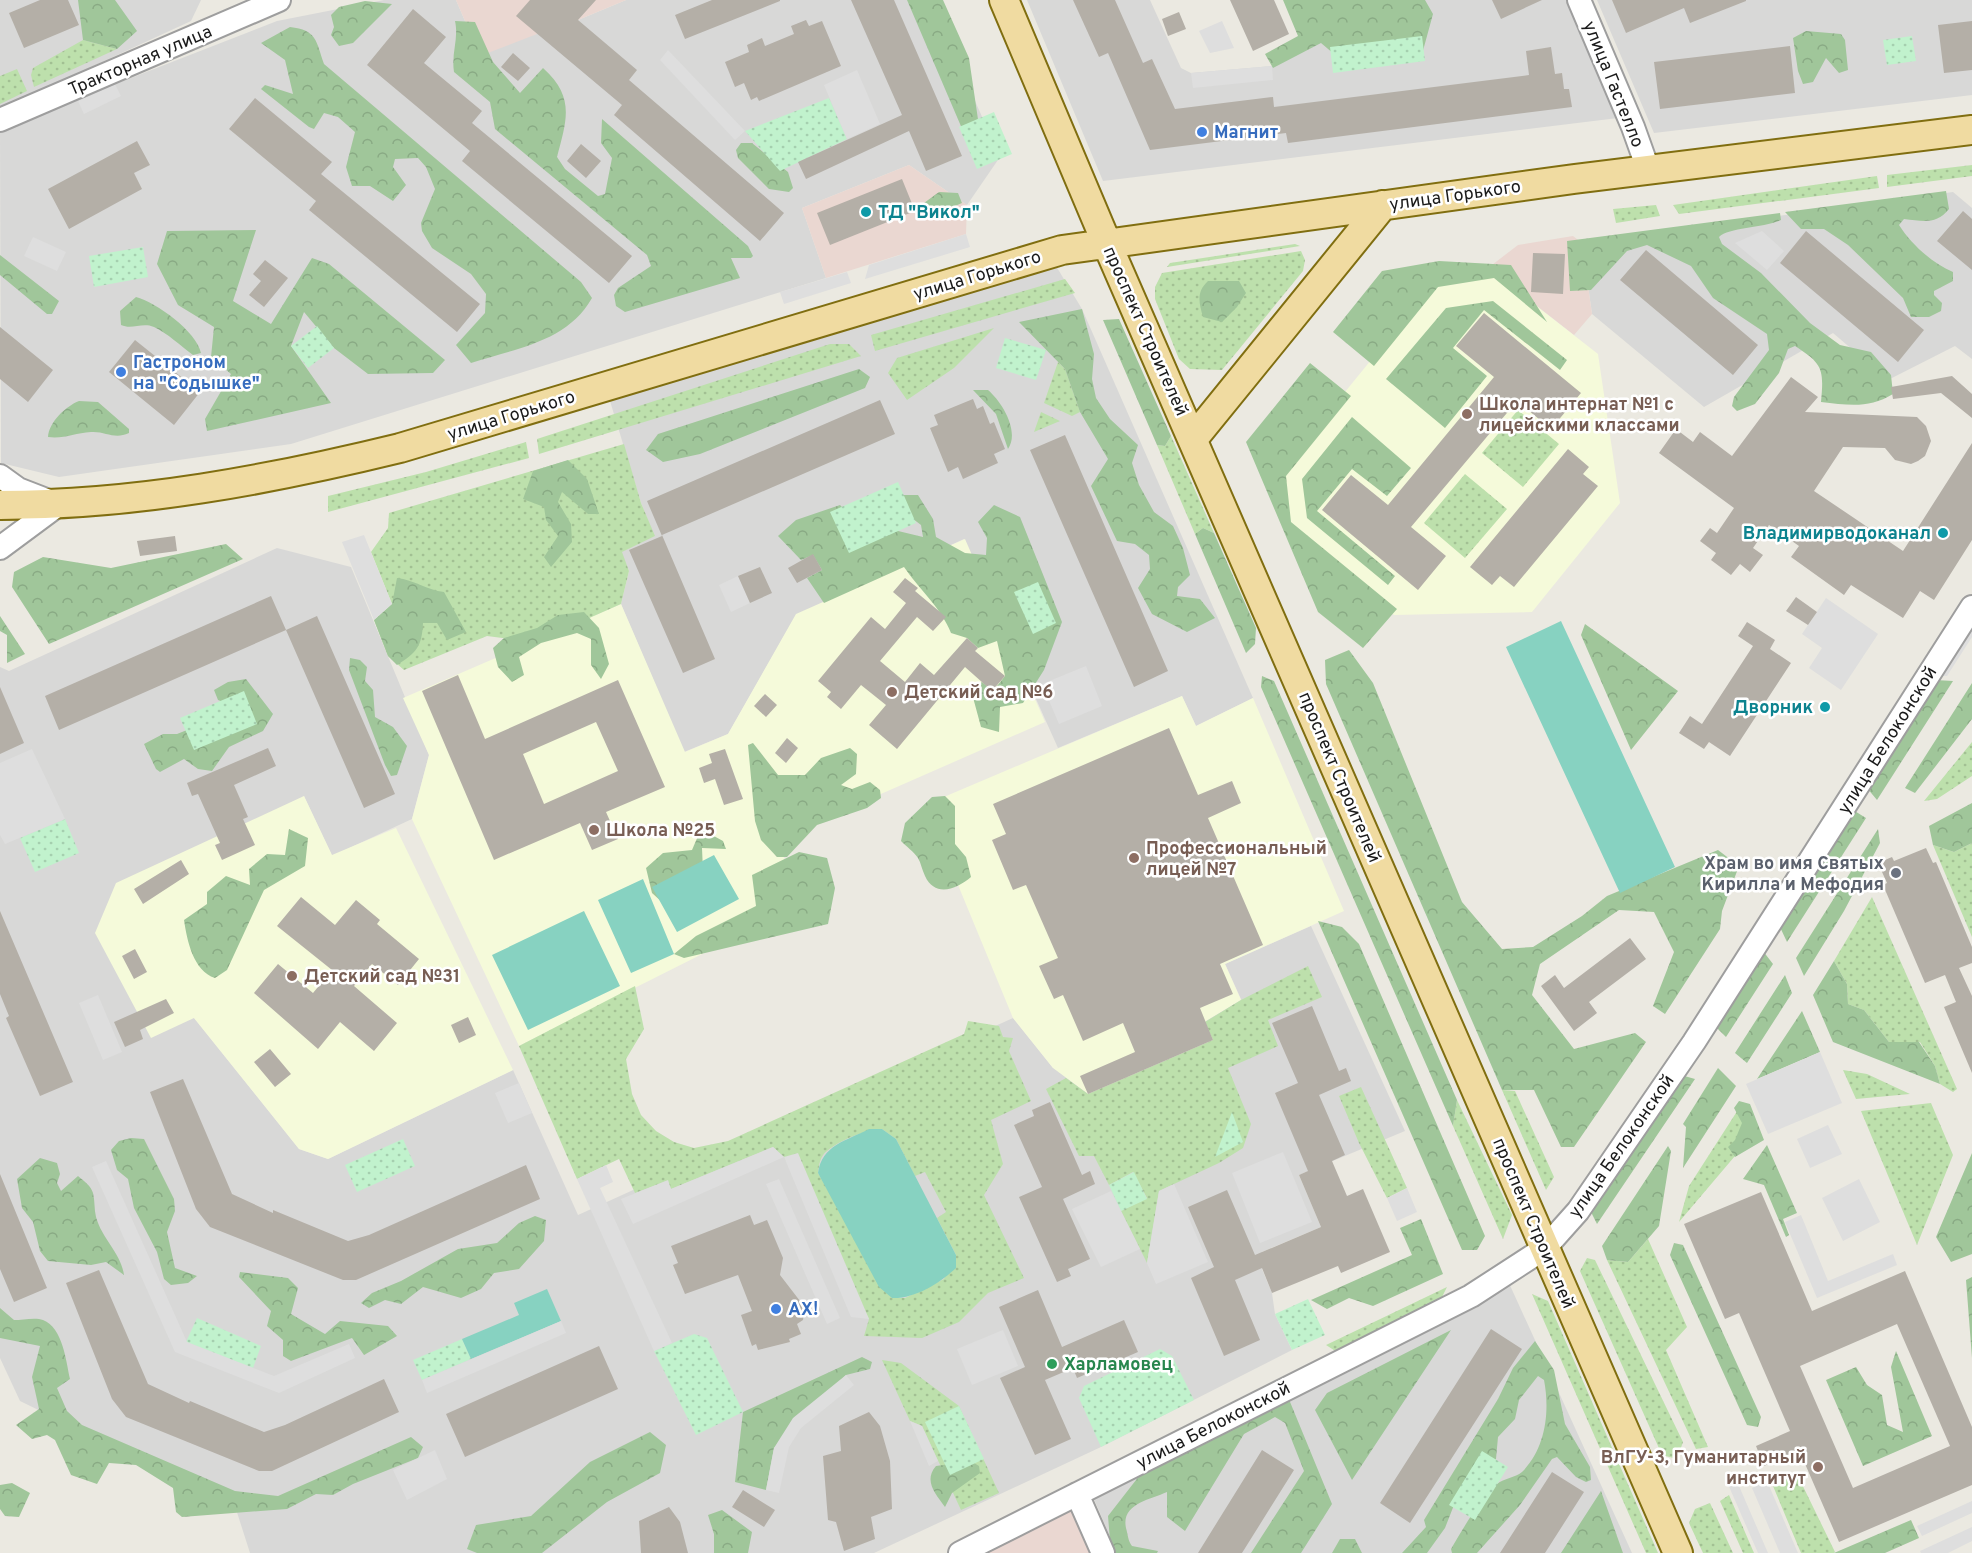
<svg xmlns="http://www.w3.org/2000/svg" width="1972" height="1553" font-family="Overpass,sans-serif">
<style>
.residential{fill:#d8d8d7}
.commercial{fill:#ead7d1}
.education{fill:#f5fada}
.grass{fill:url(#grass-dots);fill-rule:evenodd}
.forest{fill:url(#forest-crowns)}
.park{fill:url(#park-dots)}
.pitch{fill:#87d2c1}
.parking{fill:#dedede}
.building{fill:#b4afa7;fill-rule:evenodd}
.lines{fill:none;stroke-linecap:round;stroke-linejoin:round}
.minor-casing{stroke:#9e9e9e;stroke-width:26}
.major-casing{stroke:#806e10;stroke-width:32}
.minor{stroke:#fff;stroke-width:22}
.major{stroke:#f0dba1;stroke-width:28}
.shop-dot{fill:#3f7fe0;stroke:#fff;stroke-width:2}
.culture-dot{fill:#0f9aa8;stroke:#fff;stroke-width:2}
.education-dot{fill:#8d6e63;stroke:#fff;stroke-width:2}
.worship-dot{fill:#6b7280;stroke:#fff;stroke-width:2}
.leisure-dot{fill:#2e9e5b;stroke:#fff;stroke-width:2}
.labels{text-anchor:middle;stroke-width:5;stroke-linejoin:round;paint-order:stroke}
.street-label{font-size:18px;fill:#1a1a1a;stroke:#fff}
.shop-label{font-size:18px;font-weight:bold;fill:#366cbe;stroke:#fff;text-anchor:start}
.culture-label{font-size:18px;font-weight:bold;fill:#0d838f;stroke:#fff;text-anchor:end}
.education-label{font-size:18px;font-weight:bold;fill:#785e54;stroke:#fff;text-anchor:start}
.worship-label{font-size:18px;font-weight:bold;fill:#5b616d;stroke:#fff;text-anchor:end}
.leisure-label{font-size:18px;font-weight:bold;fill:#27864d;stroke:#fff;text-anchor:start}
</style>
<defs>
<pattern id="grass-dots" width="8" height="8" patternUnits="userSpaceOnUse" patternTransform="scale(1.5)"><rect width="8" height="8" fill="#bde0ac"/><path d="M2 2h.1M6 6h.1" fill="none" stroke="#a2c093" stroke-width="1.8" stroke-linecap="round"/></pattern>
<pattern id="forest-crowns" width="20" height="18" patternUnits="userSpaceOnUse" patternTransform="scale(1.5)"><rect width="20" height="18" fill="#a0c69a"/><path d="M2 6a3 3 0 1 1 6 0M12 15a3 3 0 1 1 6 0" fill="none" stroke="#89aa84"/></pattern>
<pattern id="park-dots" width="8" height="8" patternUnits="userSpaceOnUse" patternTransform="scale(1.5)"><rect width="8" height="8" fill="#c1f2cd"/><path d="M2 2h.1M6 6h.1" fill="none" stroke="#a5cfaf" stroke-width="1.8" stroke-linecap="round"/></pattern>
</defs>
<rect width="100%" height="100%" fill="#ebe9e1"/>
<path class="residential" d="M0 0H201L191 21 0 109Z
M384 0H456L480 56 561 6 578 20 626 0H930L1000 157 967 205 909 165 802 208 826 278 291 444 59 477 1 463 0 129 277 21Z
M1027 0H1150L1181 68 1191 73 1272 66 1311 42 1294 0H1566L1618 118 1103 181Z
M1597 0H1972V95L1654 133Z
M1953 192 1972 208V359L1955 346 1888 380 1833 333 1704 407 1592 314 1582 243Z
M1053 261 1082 309 1253 698 1196 726 1182 696 1058 748 964 539 796 615 728 734 684 752 621 604 629 571 621 552 654 536 641 503 610 401Z
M277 548 351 567 429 755 412 819 332 856 304 796 194 1018 299 1149 328 1159 513 1070 578 1215 1013 1018 1053 1068 1241 999 1225 964 1311 926 1405 1131 1299 1175 1321 1227 1262 1252 1267 1266 1262 1269 1272 1293 1275 1314 1292 1350 1101 1447 874 1553H250L235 1506 20 1401 0 1358V667L9 671Z
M1508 1281 1632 1553H1117L1091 1492Z"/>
<path class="commercial" d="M456 0H626L578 20 561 6 537 34 480 56Z
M909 165 967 205 966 234 826 278 802 208Z
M1573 236 1582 243 1592 314 1574 335 1488 268 1518 245Z
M1072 1506 1092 1553H984Z"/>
<path class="education" d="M1488 268 1598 354 1620 503 1532 612 1394 615 1285 527 1278 474 1438 278Z
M965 539 1045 722 776 840 804 903 519 1046 412 819 429 755 403 698 621 604 685 752 728 734 796 614Z
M1182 696 1196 726 1253 698 1344 911 1225 964 1241 1000 1206 1021 1213 1040 1088 1094 1053 1068 1013 1018 925 805Z
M304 796 332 855 396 828 513 1070 328 1159 299 1149 194 1018 151 1038 95 933 116 883Z"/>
<path class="grass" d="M83 40 117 49 34 87 31 75 33 68Z
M17 69 27 91 0 104V76Z
M1972 165V176L1887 187V175Z
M1877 176 1879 188 1679 214 1673 205Z
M1656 205 1660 216 1616 223 1613 209Z
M1295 244 1300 246 1167 267 1170 263Z
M1301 251 1305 260 1303 271 1222 370 1190 369 1179 359 1155 299V287L1162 273Z
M1065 279 1075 293 875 351 871 335Z
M994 328 954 368 907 400 888 373 897 358Z
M830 344H849L861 356 539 454 537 439Z
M1058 362 1065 369 1080 412 1072 416 1044 403Z
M1518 410 1559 444 1523 487 1482 453Z
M1041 412 1060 421 1034 432Z
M1171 436 1214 533 1203 528 1195 534 1157 445 1165 446Z
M526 442 529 458 328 512V496L426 472Z
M624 444 641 503 655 536 622 552 629 571 621 604 535 642 487 636 404 670 388 656 374 620 392 604 371 552 388 528 389 513Z
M1465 474 1507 509 1465 558 1424 523Z
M1972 742V776L1937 799 1924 801Z
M1972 843V937L1933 845 1954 852Z
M1872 897 1957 1089 1953 1092 1940 1084 1935 1066 1920 1042H1889L1864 1010 1848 1004 1847 984 1834 961Z
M1308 966 1322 997 1268 1020 1278 1046 1228 1068 1251 1124 1243 1148 1219 1163 1159 1191 1147 1263 1121 1211 1147 1198 1133 1172 1109 1185 1094 1156H1079L1046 1089 1066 1078 1088 1094 1213 1040 1205 1022 1241 1000Z
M635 986 644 1029 626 1059 632 1094 641 1115 656 1131 674 1142 694 1148 728 1141 964 1034 968 1021 999 1026 1003 1037 1013 1038 1009 1051 1031 1101 991 1120 1003 1164 984 1195 1024 1278 988 1293 959 1322 922 1338 864 1336 869 1319 784 1157 773 1147 671 1189 667 1181 635 1193 619 1159 577 1179 519 1046ZM882 1129 896 1139 915 1176 925 1172 946 1212 937 1218 956 1255 944 1279 905 1298H892L818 1173C819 1165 820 1156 827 1151 840 1140 865 1130 882 1129Z
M1843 1070 1867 1074 1910 1094 1856 1099Z
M1361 1087 1407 1188 1387 1198 1359 1143 1339 1096Z
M1502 1090 1515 1091 1554 1177 1546 1190Z
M1457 1100 1512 1215 1503 1239 1453 1126Z
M1743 1102 1757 1130 1679 1222 1689 1186Z
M1931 1103 1953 1155 1917 1245 1861 1111Z
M1648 1239 1687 1327 1666 1350 1708 1447 1696 1449 1607 1260 1628 1262Z
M1587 1258 1595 1260 1683 1442 1677 1459 1662 1455 1580 1271Z
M1447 1287 1440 1301 1340 1354 1326 1345Z
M1532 1294 1548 1301 1658 1553H1646Z
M882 1360 901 1363 959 1406 999 1493 961 1510 922 1426 910 1421Z
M1797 1474 1835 1552 1834 1553H1801L1773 1486Z
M1729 1495 1754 1553H1743L1720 1501Z
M1710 1503 1733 1553H1703L1689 1523 1695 1509Z"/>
<path class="forest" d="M78 0H115L137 31 117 49 83 40Z
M907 0H943L969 58 980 133 966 138Z
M1283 0H1425L1433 14 1421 58 1347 65 1321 43 1273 68 1265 54 1298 36Z
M365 1 392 4 353 43 339 46 331 35 334 27 331 15 339 7Z
M455 21 475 22 493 62 520 93 543 68C575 97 567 119 557 157L565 169 598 196 605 194 612 158 601 143 602 119 748 246 753 256 751 258H731L740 278 625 312 616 306 614 295 618 288 651 266 647 255 495 129 490 102 454 72C451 53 459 39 455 21Z
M290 27C317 30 316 41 324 64L581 282 592 298C567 342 517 348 471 363L456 345 485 313 486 294 471 274 432 248 422 231 421 223 435 189 426 167 418 158 395 159 393 167 406 185 393 201 370 186H352L346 167 355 132 338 117 324 113 314 129 309 127 261 89 265 85 293 94 285 60 261 43Z
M1806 31 1841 34 1845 40 1848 70 1839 73 1826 58 1813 82 1803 84 1798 71 1793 38Z
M741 143H752L788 172 793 188 789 192 769 189 738 158 736 150Z
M1946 191 1949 209C1936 225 1923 221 1904 219L1899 225C1911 244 1932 263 1953 272V281L1934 291V295L1942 303 1941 311 1929 317H1911L1903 298 1848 245 1824 229H1801L1785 212Z
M939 192 958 193 962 203 934 215 924 203Z
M1780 213 1781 220C1763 228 1729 227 1719 237L1722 244 1761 273 1810 323 1840 345 1871 352 1891 375 1893 394C1869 409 1848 405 1821 402 1824 369 1823 364 1795 346L1788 349 1779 373 1755 404 1737 411 1732 406 1734 397 1769 350 1767 334 1713 298 1691 266 1647 245 1627 251 1591 290 1570 291 1567 241Z
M256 230 233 301 271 324 312 258 329 264 445 360 433 373 368 374 334 348 304 312 291 346 331 403 207 431 205 419 231 374 211 357 214 327 178 305 157 264 167 231Z
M0 255 59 301 52 314H47L0 275Z
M1439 261 1511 265 1547 322 1494 278 1438 287 1374 366 1333 332 1382 271Z
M1208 281H1239L1246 293 1237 307 1222 322 1203 317C1199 303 1196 292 1208 281Z
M136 297C156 302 197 332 201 353L193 355C181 346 167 333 154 327 142 322 132 330 121 325L120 311Z
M1493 301 1567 360 1560 370 1484 310 1453 348 1487 376 1445 428 1386 379 1446 308Z
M1082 309 1094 354 1092 379 1096 398 1110 419 1138 445 1132 463 1139 485 1154 512 1173 526 1183 548 1190 575 1178 587 1177 596 1200 599 1215 618 1187 632 1152 614 1138 588 1150 569 1149 555 1135 544 1117 541 1091 486 1108 459 1080 412 1065 369 1019 322Z
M1119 319 1171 436 1165 446 1157 445 1103 320Z
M1310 363 1351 396 1286 476 1291 522 1397 609 1363 648 1318 612 1246 442Z
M859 369 870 377 865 388 700 454 663 462 646 450 658 434Z
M973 390H988C1002 402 1020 431 1008 449L996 414Z
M79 401 98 402 129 429V433C114 440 106 431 91 432 75 433 64 439 48 437 49 422 66 406 79 401Z
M1352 417 1411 468 1387 496 1352 469 1317 511 1395 576 1388 585 1307 518 1302 479Z
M568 460 587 479 599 514H588L562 492 558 502 571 524 572 542 551 567 544 557 558 536 546 520 544 507 523 499 533 471Z
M900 495H918L933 519 936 537 965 553 986 555 987 538 978 522 994 505 1020 517 1062 622 1044 670 1023 703 1000 707 999 732 981 727 971 690 982 682 993 691 1005 676 997 641 978 648 967 638 951 633C942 609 919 589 904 567L824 603 807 578 822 570 813 555 801 560 778 536 796 520 840 505 864 529 894 530 923 537 921 525 900 509Z
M1203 528 1214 533 1256 628 1255 644 1246 653 1195 534Z
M226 544 243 559 49 644 12 587 14 572 43 557 111 568Z
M397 578C414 580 427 590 444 592L466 632 447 640 437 623H423C422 647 416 653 397 665L388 656 374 620 392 604Z
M584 612 599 628 609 664 601 679 591 665V639L577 633 541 643 519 657 524 675 512 682 498 667 493 648 504 638 537 628 558 615Z
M0 616 25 654 7 663V635L0 631Z
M1585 624 1678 691 1631 750 1581 635Z
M1349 650 1373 683 1462 902 1502 949 1533 947 1582 916 1607 896 1718 850 1739 866 1722 911 1720 929 1665 1014 1653 1006 1674 952 1654 912 1619 910 1540 964 1532 995 1574 1049 1635 1033 1646 1042 1574 1147H1561L1534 1090H1502L1326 684 1325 660Z
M350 658 360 660 367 667 365 681 373 690 375 717 393 727 407 746 397 775 391 776 385 765 349 670Z
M1262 676 1274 681 1457 1100 1453 1126 1261 687Z
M246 679 273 714 263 731 229 747 212 771 198 769 184 759 160 772 156 769 144 744 163 734H177L202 724 231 705 218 700 214 690 228 682Z
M1935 680 1953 681 1877 800 1867 788Z
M1972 683V719L1915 793 1905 788Z
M753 743 778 775H805L821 758 850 748 857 754 856 774 841 785 852 789 870 782 880 790 881 798 867 808 817 825 787 857H777L761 840 755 821 748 745Z
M945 796 955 806V844L966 857 971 877C957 889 935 898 925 876 922 870 921 863 918 858 914 852 906 846 901 841L905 823 932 797Z
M1972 803V843L1954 852 1933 845 1929 826Z
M1853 810 1866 818 1787 942 1779 925Z
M289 829 308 838 305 866 264 890 227 970 215 978C193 971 187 940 184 920L207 904V892L226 876 250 885 249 869 267 854 285 855Z
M701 829 723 841 726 849 702 848 703 871 663 903 652 893 646 868 663 853 692 850Z
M1878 829 1880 843 1844 911 1804 976 1796 958Z
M799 852 827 858 835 888 828 924 684 958 674 954 696 936 756 906 752 875Z
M1318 921 1342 927 1359 944 1485 1236 1477 1250H1462Z
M1763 951 1773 964 1726 1037 1715 1026Z
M1834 961 1847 984 1848 1004 1864 1010 1889 1042H1919L1935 1066 1940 1084 1833 1042 1813 995Z
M1785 975 1792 993 1747 1063 1735 1053Z
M1802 1011 1820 1052 1757 1079Z
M1718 1068 1736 1086 1683 1168 1686 1127 1683 1124Z
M1681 1075 1695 1079 1597 1224 1589 1208Z
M1739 1101 1750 1104 1764 1140 1735 1157 1728 1147 1735 1140 1742 1123 1734 1108Z
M131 1138 144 1139 174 1199 175 1211 167 1232 175 1268 197 1276 188 1283 171 1285 164 1279 157 1252 134 1208 128 1179 117 1170 111 1150 119 1141Z
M1767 1145 1797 1213 1783 1219 1789 1235 1786 1237 1764 1185 1743 1179Z
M1668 1146 1671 1151 1659 1226 1628 1262 1607 1260 1602 1246Z
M1972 1153V1254L1951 1262 1936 1237Z
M40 1158 57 1163 60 1174 57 1183 61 1191 78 1176C84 1181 91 1186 93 1193 95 1201 94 1209 96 1217 102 1239 121 1253 124 1275L106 1262 91 1265 48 1261 40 1251 33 1222 22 1208 17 1179Z
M535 1216 546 1220 544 1241 519 1269 494 1273 481 1289 461 1298 423 1287 401 1304 385 1300 369 1308 361 1303 372 1293 401 1281 458 1249 497 1243 519 1223Z
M1421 1219 1443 1274 1373 1306 1349 1298 1327 1309 1311 1300 1412 1255 1400 1228Z
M1674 1243 1683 1245 1761 1417 1758 1427 1747 1425 1670 1255Z
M240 1272 288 1278 298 1288 291 1314 325 1334 340 1321 388 1326 397 1336 364 1355 352 1338 291 1361 283 1356V1340L267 1326 271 1311 239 1277Z
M1972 1277V1358L1966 1280Z
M0 1308 14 1320C22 1320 36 1317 43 1320 63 1328 66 1361 70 1379L57 1388 67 1411 82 1425 235 1491 278 1496 411 1437 423 1447 418 1458 353 1484 333 1495 316 1494 287 1509 182 1517 176 1512 173 1488 136 1465 109 1463 97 1484 71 1475 55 1440 47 1435 32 1439 16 1425 39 1409 32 1377 40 1346 0 1338Z
M1451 1330 1352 1480 1315 1410 1327 1393Z
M1535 1341 1554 1370 1565 1424 1590 1467 1591 1480 1586 1482 1576 1477 1557 1457 1552 1459 1520 1505 1477 1553H1452L1451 1549C1464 1527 1478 1502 1497 1484 1504 1478 1515 1478 1522 1472 1546 1448 1550 1411 1544 1380L1538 1376 1519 1400 1515 1419 1498 1437 1496 1459 1454 1505 1445 1528 1427 1553H1402L1426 1527 1424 1520 1498 1399 1513 1368Z
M1896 1351 1932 1436 1863 1466 1826 1380 1856 1367 1867 1385 1882 1395 1887 1425 1903 1432 1891 1367Z
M862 1357 872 1362 870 1369 846 1375 774 1448 766 1490 735 1482 743 1412Z
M1288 1397 1332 1504 1301 1553H1251L1304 1471 1285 1423 1275 1417 1244 1434 1185 1531 1167 1517V1492C1149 1500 1121 1504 1126 1528 1128 1535 1128 1541 1132 1546L1158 1551 1157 1553H1111L1108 1516 1143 1471Z
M650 1432 666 1445 660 1473 607 1502 542 1553H477L467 1549 476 1525 531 1516 590 1462Z
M971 1461 979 1466 980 1473 952 1493 945 1507C936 1494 923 1481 936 1466Z
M12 1483 30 1493 19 1517 5 1516 0 1509V1485Z
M1601 1491 1623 1553H1561Z
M722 1510 752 1532 748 1553H714V1534L708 1515Z
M1911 1520 1919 1538 1885 1553H1834Z
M1340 1539H1355L1362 1553H1332Z"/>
<path class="park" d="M1422 36 1425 61 1333 73 1330 47Z
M1912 36 1916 61 1887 65 1883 40Z
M829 98 847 139 780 171 745 131Z
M994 112 1012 154 977 169 959 127Z
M143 247 148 277 94 287 89 256Z
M317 326 334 348 308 368 291 346Z
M1005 338 1046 350 1036 380 996 368Z
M898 482 916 523 849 553 830 512Z
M1038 582 1056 623 1033 634 1014 592Z
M244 691 257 724 194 750 180 718Z
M65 819 79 853 35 872 20 838Z
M1232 1112 1243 1142 1215 1157Z
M403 1139 415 1166 357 1192 345 1165Z
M1134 1172 1147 1199 1121 1211 1109 1185Z
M1308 1299 1325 1335 1292 1350 1275 1314Z
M197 1318 261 1346 253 1368 186 1342Z
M694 1334 707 1338 743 1412 696 1435 654 1351Z
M462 1339 471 1359 422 1380 413 1360Z
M1160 1349 1172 1356 1194 1400 1101 1447 1079 1398 1084 1386Z
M959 1406 984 1459 950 1475 925 1422Z
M1482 1451 1508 1467 1475 1520 1449 1505Z"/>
<path class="pitch" d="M1561 621 1675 867 1620 893 1506 647Z
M714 855 739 899 677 932 652 887Z
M643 879 674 954 631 973 598 900Z
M584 911 620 986 528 1030 492 955Z
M869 1129H882L896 1139 956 1255V1268C940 1283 915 1299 892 1298L879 1287 818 1173C822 1145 846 1141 869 1129Z
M547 1289 561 1321 471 1359 462 1339 519 1315 514 1303Z"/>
<path class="parking" d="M1222 21 1234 48 1210 53 1199 31Z
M668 50 745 131 735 140 660 60Z
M1272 66 1273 80 1193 88 1191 73Z
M857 70 880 124 847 139 824 85Z
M115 84 121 96 84 114 78 101Z
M1762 231 1784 251 1767 270 1735 243Z
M966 234 970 247 865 279 869 265Z
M33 237 66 252 57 271 24 256Z
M847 272 851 283 784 304 780 292Z
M364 535 392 604 374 620 342 542Z
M738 576 750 603 731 612 719 585Z
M1826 598 1878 634 1841 690 1809 668 1822 648 1802 634Z
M1972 620V637L1947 676H1936Z
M1086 666 1102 706 1059 724 1042 684Z
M32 749 65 819 5 844 0 835V763Z
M98 995 122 1052 103 1060 79 1003Z
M1820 1052 1842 1103 1768 1134 1746 1084Z
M519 1083 532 1113 508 1123 495 1093Z
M1828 1125 1842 1154 1810 1168 1797 1139Z
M773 1147 784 1157 798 1153 869 1319 851 1317 784 1157 633 1224 621 1199 668 1180 671 1189Z
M1283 1152 1312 1222 1260 1243 1232 1173Z
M106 1161 187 1342 274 1376 349 1344 355 1358 279 1393 175 1352 92 1167Z
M606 1165 613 1182 600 1188 672 1343 654 1351 577 1179Z
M779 1179 840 1318 827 1324 766 1184Z
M1859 1179 1880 1222 1843 1241 1822 1198Z
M1174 1184 1208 1262 1156 1284 1147 1263 1159 1191Z
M1407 1188 1417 1212 1397 1221 1387 1198Z
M1111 1191 1140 1249 1101 1267 1072 1209Z
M1801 1215 1828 1281 1893 1254 1897 1265 1817 1298 1785 1222Z
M561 1321 566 1333 427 1393 422 1380Z
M1003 1330 1018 1366 972 1385 957 1349Z
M846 1375 854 1385 801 1428 789 1447 779 1493 766 1490 774 1448 793 1418Z
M910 1421 922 1426 938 1461 929 1466Z
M435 1450 447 1479 407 1500 393 1470Z
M1736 1479 1768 1553H1758L1727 1482Z
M1767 1481 1798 1553H1780L1752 1488Z
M1972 1501V1513L1922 1536 1917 1526Z
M1972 1527V1541L1948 1553H1921L1920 1551Z"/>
<path class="building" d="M40 0H68L79 25 24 48 9 13Z
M530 0H596L578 20 637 70 629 80 784 213 760 241 614 115 622 105 516 16Z
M712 0H780V1L685 39 675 15Z
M851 0H894L962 156 926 171 909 131 806 179 798 162 902 115Z
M1073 0H1115L1143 63 1152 59 1175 109 1273 97 1274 107 1529 75 1526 51 1551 47 1555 74 1562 73 1564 89H1569L1572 107 1288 143 1286 133 1150 150 1108 53 1099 57Z
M1230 0H1274L1289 34 1253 51Z
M1492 0H1542L1501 19Z
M1612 0H1746V1L1690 23 1684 8 1626 33Z
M413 9 446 37 424 63 482 111 472 123 632 256 609 283 462 161 470 151 367 65Z
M1179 12 1186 29 1168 36 1162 19Z
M806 20 809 26 822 21 841 66 759 101 757 97 751 100 744 83 735 87 725 62 749 52 747 45 762 38 765 46 794 34 791 26Z
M1972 21V70L1944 73 1938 25Z
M1790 46 1795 93 1660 109 1654 62Z
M513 53 530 68 518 81 501 67Z
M255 98 332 162 321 174 480 304 457 332 309 210 316 201 229 129Z
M137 141 150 165 134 173 142 189 69 229 48 189Z
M581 144 601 161 586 178 567 161Z
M902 179 915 211 830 245 817 213Z
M1963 211 1972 219V270L1937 241Z
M1806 231 1924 330 1898 362 1780 263Z
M1646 250 1758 345 1733 375 1620 280Z
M1533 253 1565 254 1563 294 1531 292Z
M265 260 288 278 264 307 249 295 261 281 253 274Z
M1484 313 1581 393 1551 429 1517 401 1411 527 1446 556 1418 590 1322 510 1351 475 1388 505 1494 377 1456 346Z
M0 327 53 370 28 402 0 379Z
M135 340 200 392 174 425 109 372Z
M1952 376 1972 394V418L1941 393 1893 399 1891 387Z
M1791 377 1818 397 1805 412 1917 417 1926 426 1931 441 1925 456 1918 461 1911 464 1895 460 1885 448 1843 447 1814 491 1903 551 1972 443V540L1934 600 1920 591 1903 618 1851 585 1844 595 1791 557 1799 546 1769 525 1753 548 1763 555 1750 572 1740 564 1731 575 1711 560 1716 553 1700 541 1710 528 1717 533 1734 508 1659 453 1676 429 1693 442 1700 432 1732 456Z
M973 399 977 409 983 406 990 424 994 422 1005 449 994 454 998 463 963 479 958 467 948 472 930 428 938 425 934 415Z
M880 400 895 434 662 535 715 659 683 673 629 550 662 536 647 501Z
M1065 435 1168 671 1134 687 1030 450Z
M1568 449 1589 467 1583 474 1598 486 1514 587 1500 576 1492 585 1470 567Z
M175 536 177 551 140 556 137 541Z
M813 554 822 570 797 583 788 568Z
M760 567 772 593 750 603 738 576Z
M905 578 918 588 915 591 946 617 933 631 917 617 880 661 905 682 920 663 934 675 967 638 978 648 975 651 1005 676 992 691 965 667 897 749 869 725 886 705 861 685 841 709 827 697 831 692 818 681 871 617 885 629 906 603 893 592Z
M271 596 286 630 59 730 45 696Z
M1796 597 1817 612 1808 625 1786 611Z
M317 616 395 794 364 808 286 630Z
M1747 622 1775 640 1770 649 1791 663 1730 756 1709 742 1704 749 1679 733 1690 716 1702 724 1753 646 1738 636Z
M458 675 485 739 618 680 665 787 606 812 618 839 592 850 580 823 494 860 422 691ZM596 722 618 771 544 804 523 754Z
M0 687 24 743 0 754Z
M765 694 777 705 766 717 754 706Z
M1169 728 1198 795 1232 781 1241 803 1208 818 1263 945 1220 964 1233 994 1200 1008 1213 1040 1088 1094 1080 1076 1135 1052 1123 1023 1083 1041 1063 995 1054 999 1039 966 1058 958 1026 885 1013 890 992 840 1006 834 993 804Z
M787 738 798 748 786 763 775 753Z
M268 748 276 766 234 785 248 817 243 819 255 845 222 860 215 845 220 843 198 794 192 796 187 783Z
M725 749 743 799 724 805 715 779 704 783 699 768 712 763 709 754Z
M1926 848 1933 863 1936 862 1972 947V963L1959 968 1972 996V1073L1944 1007 1956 1002 1945 975 1925 983 1883 885 1887 883 1878 863 1892 857 1894 861Z
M181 860 189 874 143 904 134 889Z
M301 897 335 925 356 900 380 920 377 924 419 959 398 985 372 964 354 986 397 1023 374 1051 340 1022 318 1049 254 993 278 964 313 993 332 970 277 926Z
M0 911 73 1082 40 1096 6 1018 9 1016 0 994Z
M1630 938 1646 959 1589 1002 1597 1013 1574 1031 1541 986 1555 975 1564 988Z
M135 949 147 972 134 979 122 956Z
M166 999 174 1013 140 1030 143 1039 125 1047 114 1022Z
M1312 1006 1339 1071 1346 1068 1351 1081 1319 1095 1345 1155 1332 1161 1347 1196 1363 1189 1390 1252 1341 1273 1338 1266 1272 1293 1262 1268 1235 1280 1260 1340 1224 1356 1191 1278 1214 1267 1188 1207 1227 1190 1255 1255 1321 1227 1299 1175 1308 1171 1275 1093 1298 1083 1272 1023Z
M468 1017 476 1035 459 1043 451 1025Z
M270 1049 291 1074 275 1087 254 1062Z
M183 1079 232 1194 273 1213V1210L348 1241 369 1235 526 1165 540 1199 356 1280H343L210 1227 196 1209 150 1092Z
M1050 1102 1082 1175 1090 1171 1095 1184 1063 1199 1090 1259 1068 1269 1071 1276 1057 1282 1019 1197 1042 1187 1014 1125 1034 1116 1032 1110Z
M0 1174 47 1288 14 1302 0 1269Z
M1761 1192 1812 1311 1905 1271 1972 1427V1485L1839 1542 1799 1450 1764 1466 1756 1446 1790 1431 1739 1313 1725 1319 1684 1224ZM1897 1324 1950 1446 1853 1488 1800 1366Z
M750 1215 754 1225 767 1220 783 1258 780 1275 800 1301 804 1313 803 1320 797 1324 801 1334 789 1339 790 1342 758 1350 756 1344 752 1346 741 1315 752 1311 738 1275 685 1294 673 1265 678 1263 671 1246Z
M99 1270 148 1384 189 1403 190 1401 264 1432 285 1425 384 1379 399 1412 272 1471H259L126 1417 112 1399 66 1283Z
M1038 1290 1062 1347 1124 1320 1138 1352 1077 1378 1073 1368 1045 1380 1071 1439 1035 1455 1000 1378 1025 1367 999 1307Z
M1491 1329 1522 1349 1410 1523 1380 1503Z
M599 1346 618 1389 465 1457 446 1414Z
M869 1412 880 1426 890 1461 892 1509 871 1517 875 1539 844 1551 836 1522 828 1520 823 1456 841 1451 839 1426Z
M1262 1450 1294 1470 1242 1553H1198Z
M1552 1472 1584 1492 1545 1553H1500Z
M743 1490 775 1510 764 1527 732 1507Z
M669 1507 680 1522 688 1553H641L639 1521Z"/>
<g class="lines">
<g class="minor-casing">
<path id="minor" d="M1579 0 1633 127 1648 169
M0 120 279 0
M0 476 18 489 49 501
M0 548 58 505
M1077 1494 1103 1553
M960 1553 1471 1296 1545 1248 1578 1211 1694 1042 1972 607"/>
</g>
<g class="major-casing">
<path id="major" d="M1004 0 1107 244 1678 1553
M1193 439 1383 205
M0 505C135 505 269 480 400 448L1062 250 1574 179 1972 130"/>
</g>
<use href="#minor" class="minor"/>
<use href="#major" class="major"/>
</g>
<g class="shop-dot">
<circle cx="1202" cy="132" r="6"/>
<circle cx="121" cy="372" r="6"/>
<circle cx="776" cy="1309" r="6"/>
</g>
<g class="culture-dot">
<circle cx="866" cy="212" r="6"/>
<circle cx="1943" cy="533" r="6"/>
<circle cx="1825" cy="707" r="6"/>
</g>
<g class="education-dot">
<circle cx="1467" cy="414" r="6"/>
<circle cx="892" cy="692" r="6"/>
<circle cx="594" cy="830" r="6"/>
<circle cx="1134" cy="858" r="6"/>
<circle cx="292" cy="976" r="6"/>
<circle cx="1818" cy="1467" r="6"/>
</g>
<circle class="worship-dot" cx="1896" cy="873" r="6"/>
<circle class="leisure-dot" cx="1052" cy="1364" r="6"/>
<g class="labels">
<g class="street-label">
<text transform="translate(140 60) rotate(-23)" y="6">Тракторная улица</text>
<text transform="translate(1614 84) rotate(68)" y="6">улица Гастелло</text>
<text transform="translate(1455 195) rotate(-8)" y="6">улица Горького</text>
<text transform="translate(977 275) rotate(-17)" y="6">улица Горького</text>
<text transform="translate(1146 331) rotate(66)" y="6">проспект Строителей</text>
<text transform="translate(511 415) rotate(-17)" y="6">улица Горького</text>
<text transform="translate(1887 740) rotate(-58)" y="6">улица Белоконской</text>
<text transform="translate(1340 777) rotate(67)" y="6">проспект Строителей</text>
<text transform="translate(1621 1146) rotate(-55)" y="6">улица Белоконской</text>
<text transform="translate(1534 1223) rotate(67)" y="6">проспект Строителей</text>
<text transform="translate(1213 1425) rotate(-27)" y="6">улица Белоконской</text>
</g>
<g class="shop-label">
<text x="1214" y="138">Магнит</text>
<text x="133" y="368">Гастроном<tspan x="133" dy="21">на "Содышке"</tspan></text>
<text x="788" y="1315">АХ!</text>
</g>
<g class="culture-label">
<text x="878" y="218" text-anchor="start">ТД "Викол"</text>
<text x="1931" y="539">Владимирводоканал</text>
<text x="1813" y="713">Дворник</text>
</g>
<g class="education-label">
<text x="1479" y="410">Школа интернат №1 с<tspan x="1479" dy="21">лицейскими классами</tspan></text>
<text x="904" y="698">Детский сад №6</text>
<text x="606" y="836">Школа №25</text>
<text x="1146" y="854">Профессиональный<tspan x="1146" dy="21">лицей №7</tspan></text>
<text x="304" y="982">Детский сад №31</text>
<text x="1806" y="1463" text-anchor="end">ВлГУ-3, Гуманитарный<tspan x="1806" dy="21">институт</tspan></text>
</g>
<g class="worship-label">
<text x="1884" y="869">Храм во имя Святых<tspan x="1884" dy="21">Кирилла и Мефодия</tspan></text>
</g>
<g class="leisure-label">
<text x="1064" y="1370">Харламовец</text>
</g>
</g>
</svg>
